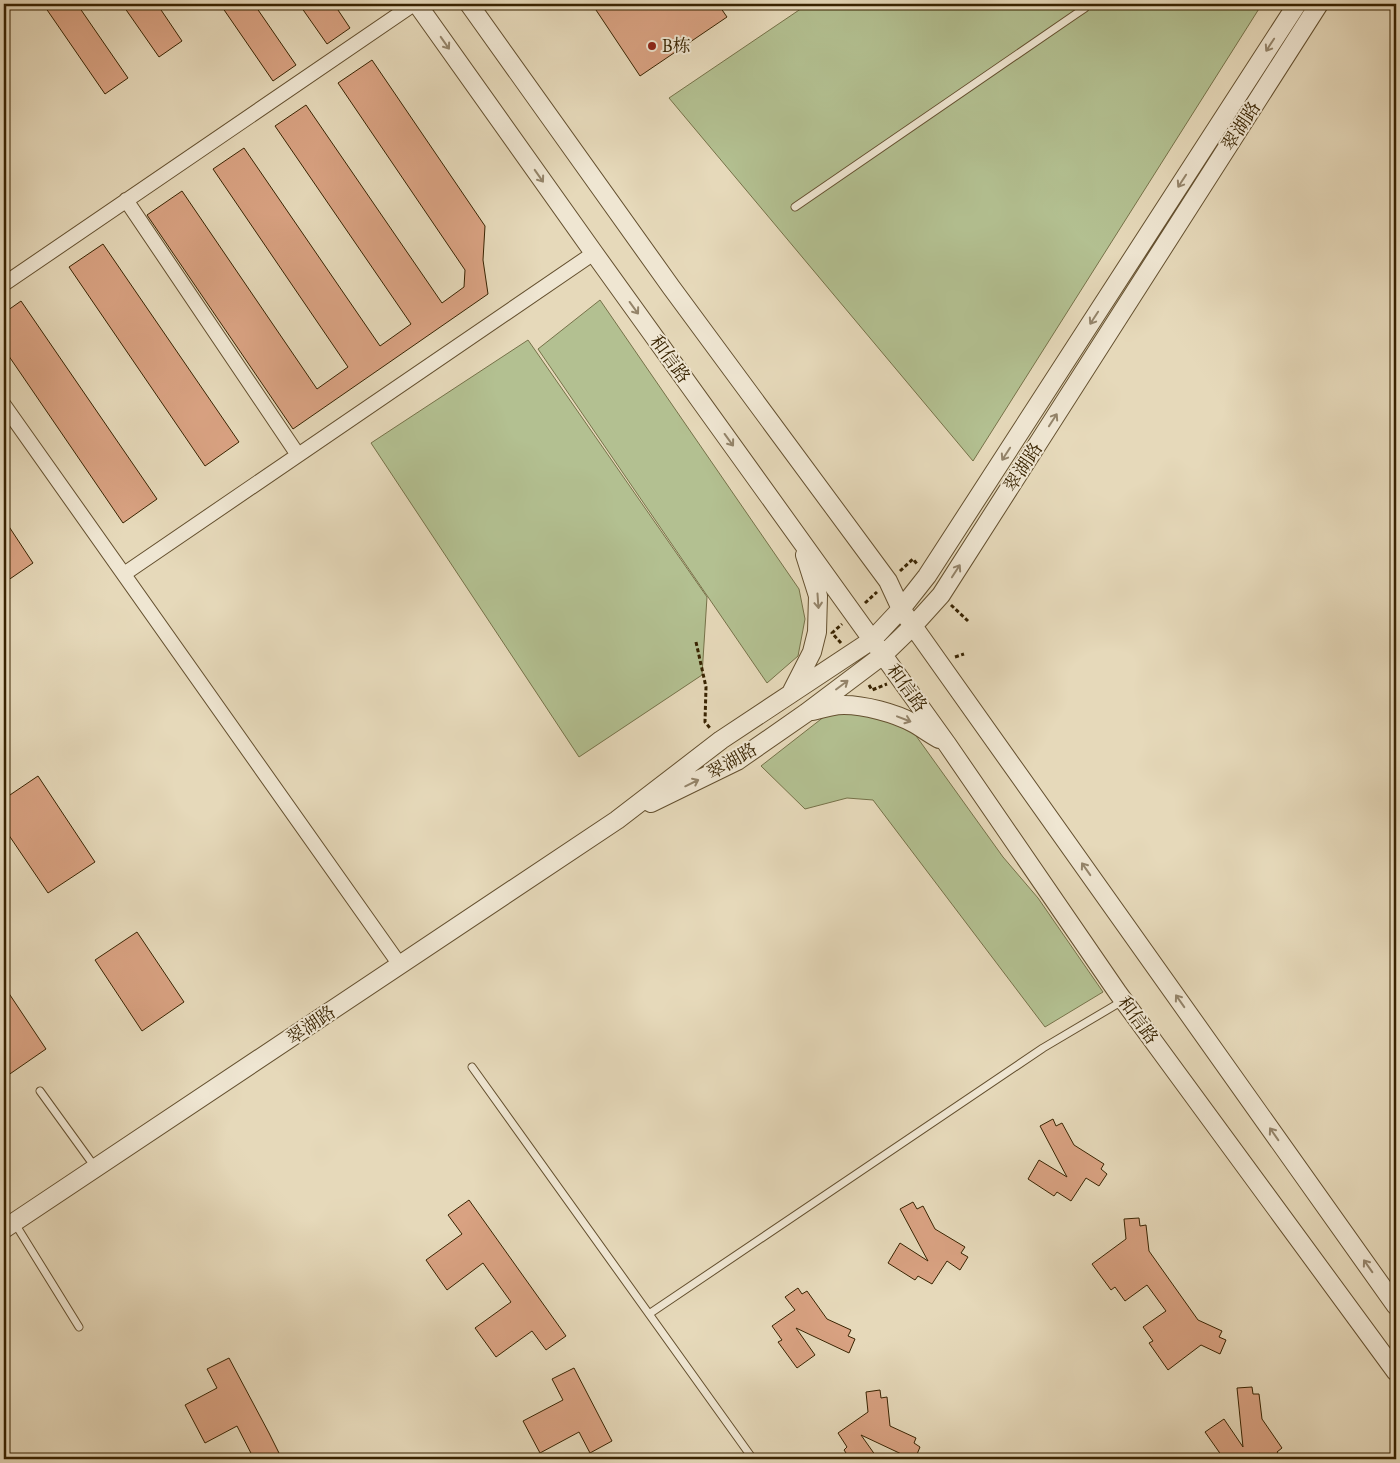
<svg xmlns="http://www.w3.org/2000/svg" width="1400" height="1463" font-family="'EB Garamond','Noto Serif SC',serif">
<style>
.green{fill:#b3c091;stroke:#767249}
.building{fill:#d9a282;stroke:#382301}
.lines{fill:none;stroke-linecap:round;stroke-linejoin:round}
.service-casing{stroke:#64502f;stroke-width:9}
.minor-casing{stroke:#64502f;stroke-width:16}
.tertiary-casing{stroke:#64502f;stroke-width:20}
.path{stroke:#382301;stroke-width:3;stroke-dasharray:4 2.5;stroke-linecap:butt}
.service{stroke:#efe6d2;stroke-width:7}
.minor{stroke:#efe6d2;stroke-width:14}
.tertiary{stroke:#efe6d2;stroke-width:18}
.oneway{stroke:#94846a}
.poi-dot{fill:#8f2418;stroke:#efe6d2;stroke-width:2}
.labels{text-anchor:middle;stroke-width:4;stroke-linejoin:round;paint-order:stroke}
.poi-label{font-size:18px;fill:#382301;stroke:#efe6d2;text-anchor:start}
.street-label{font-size:18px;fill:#382301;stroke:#efe6d2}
</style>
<rect width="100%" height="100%" fill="#e6d9ba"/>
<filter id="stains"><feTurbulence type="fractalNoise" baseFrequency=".004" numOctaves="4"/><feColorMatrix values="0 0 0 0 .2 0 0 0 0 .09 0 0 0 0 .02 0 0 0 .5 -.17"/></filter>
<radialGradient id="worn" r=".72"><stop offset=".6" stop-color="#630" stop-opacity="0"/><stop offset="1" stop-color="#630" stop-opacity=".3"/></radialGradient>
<path class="green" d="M808 4H1262L973 461 669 98Z
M600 300 799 589 805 619 798 656 767 683 538 349Z
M528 340 707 597 702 675 579 757 371 443Z
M852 711 893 721 914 733 1003 857 1038 898 1103 992 1045 1027 873 800 847 798 805 809 761 766 825 716Z"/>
<path class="building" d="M43 4H77L128 78 105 94Z
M122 4H157L182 41 159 57Z
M220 4H254L296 65 273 81Z
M299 4H334L350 28 327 44Z
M592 4H718L727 17 640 76Z
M372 60 485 226 483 260 488 294 293 429 147 215 182 191 317 389 348 367 213 169 244 148 380 346 411 324 275 126 306 105 442 303 464 287 465 270 338 83Z
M103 244 239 442 205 466 69 267Z
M21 301 157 499 123 523 4 349V313Z
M4 519 33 563 4 583Z
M38 776 95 862 48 893 4 828V799Z
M137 932 184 1002 142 1031 95 960Z
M4 986 46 1049 4 1078Z
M1053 1119 1056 1126 1062 1123 1074 1145 1104 1164 1101 1169 1107 1174 1099 1186 1086 1178 1071 1201 1057 1192 1054 1196 1028 1179 1039 1160 1067 1177 1040 1126Z
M469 1200 566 1336 546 1350 532 1331 496 1357 475 1328 511 1302 483 1263 447 1290 426 1260 462 1234 448 1215Z
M913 1202 917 1209 923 1206 935 1229 965 1247 961 1253 968 1257 960 1270 947 1261 932 1284 918 1276 915 1280 888 1263 900 1243 928 1261 900 1209Z
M1139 1218 1140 1226 1146 1225 1149 1251 1198 1320 1222 1331 1219 1337 1226 1340 1220 1354 1201 1345 1168 1370 1149 1343 1153 1341 1143 1327 1166 1311 1147 1285 1125 1301 1115 1287 1111 1290 1092 1264 1126 1239 1124 1219Z
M798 1288 802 1294 807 1291 827 1319 851 1330 848 1336 855 1339 849 1353 796 1328 815 1355 797 1368 778 1342 782 1340 772 1326 795 1310 785 1297Z
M229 1358 269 1433 282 1459H254L237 1426 205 1443 185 1405 217 1388 207 1369Z
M574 1368 612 1441 590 1453 579 1432 540 1453 523 1421 563 1400 552 1379Z
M1252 1387 1253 1394H1259L1262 1419 1282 1448 1277 1452 1282 1459H1264L1260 1453 1252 1459H1224L1205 1432 1224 1419 1243 1447 1237 1388Z
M880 1390 881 1398 887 1397 890 1426 916 1438 914 1443 920 1447 915 1459H912L861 1435 878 1459H850L844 1450 847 1447 838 1433 868 1412 866 1392Z"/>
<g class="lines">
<g class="service-casing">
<path id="service" d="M795 207 1076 14 1085 8 1088 4
M472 1067 753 1459
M40 1091 95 1167
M14 1222 79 1327
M649 1314 1043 1048 1124 1000"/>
</g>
<g class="minor-casing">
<path id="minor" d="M126 200 298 455
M4 284 414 4
M4 405 400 965
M124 574 594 253"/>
</g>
<g class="tertiary-casing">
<path id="tertiary" d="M417 4 594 253 947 744 1118 993 1396 1372
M469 4 671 287 888 581 901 609 1396 1306
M792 691 812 652 817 632 818 596 805 555
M813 711C823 708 834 705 844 705 864 705 895 713 913 723 922 728 930 734 939 739
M651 803 737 761 806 713 883 655 913 626 941 595 1319 4
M4 1229 617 820 721 740 872 640 901 609 927 576 1297 4"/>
</g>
<path class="path" d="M900 571 913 559 917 564
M865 603 877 592
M951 605 968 621
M696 642 706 687 705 722 710 728
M841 643 832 633 842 624
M955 657 964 654
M869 685 872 690 887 684"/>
<use href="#service" class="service"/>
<use href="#minor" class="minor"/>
<use href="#tertiary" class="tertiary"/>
</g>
<defs><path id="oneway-shaft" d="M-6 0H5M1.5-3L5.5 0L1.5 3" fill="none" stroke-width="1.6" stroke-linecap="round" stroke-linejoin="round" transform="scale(1.25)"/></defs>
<g class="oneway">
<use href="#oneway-shaft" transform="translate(445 43) rotate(55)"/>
<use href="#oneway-shaft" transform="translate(1270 45) rotate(123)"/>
<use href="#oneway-shaft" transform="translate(539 176) rotate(55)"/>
<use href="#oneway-shaft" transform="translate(1182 181) rotate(123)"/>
<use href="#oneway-shaft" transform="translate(634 308) rotate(54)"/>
<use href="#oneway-shaft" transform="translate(1094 318) rotate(123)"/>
<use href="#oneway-shaft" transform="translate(1053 420) rotate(-57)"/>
<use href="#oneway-shaft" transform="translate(729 440) rotate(54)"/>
<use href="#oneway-shaft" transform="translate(1006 454) rotate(123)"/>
<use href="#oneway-shaft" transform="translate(956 571) rotate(-57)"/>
<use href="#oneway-shaft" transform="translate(818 601) rotate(86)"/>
<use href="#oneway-shaft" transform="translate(842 685) rotate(-37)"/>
<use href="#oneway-shaft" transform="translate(904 719) rotate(21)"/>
<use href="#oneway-shaft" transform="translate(692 783) rotate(-26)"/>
<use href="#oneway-shaft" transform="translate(1086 869) rotate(-125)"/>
<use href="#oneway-shaft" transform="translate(1180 1001) rotate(-125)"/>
<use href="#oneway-shaft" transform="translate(1274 1134) rotate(-125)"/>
<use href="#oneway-shaft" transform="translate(1368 1266) rotate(-125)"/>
</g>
<circle class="poi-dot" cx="652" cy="46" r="5"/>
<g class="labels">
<g class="poi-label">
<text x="662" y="52">B栋</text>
</g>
<g class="street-label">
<text transform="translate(1241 126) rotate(-57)" y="6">翠湖路</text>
<text transform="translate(670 359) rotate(54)" y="6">和信路</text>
<text transform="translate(1023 467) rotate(-57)" y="6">翠湖路</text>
<text transform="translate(907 688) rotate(54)" y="6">和信路</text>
<text transform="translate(732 761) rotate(-30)" y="6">翠湖路</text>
<text transform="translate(1138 1020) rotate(54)" y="6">和信路</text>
<text transform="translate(311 1025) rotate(-34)" y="6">翠湖路</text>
</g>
</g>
<rect width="1400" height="1463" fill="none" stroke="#e6d9ba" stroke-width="20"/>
<rect x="5" y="5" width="1390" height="1453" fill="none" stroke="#382301" stroke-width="2.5"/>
<rect x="10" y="10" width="1380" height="1443" fill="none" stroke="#382301"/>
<rect width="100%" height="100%" filter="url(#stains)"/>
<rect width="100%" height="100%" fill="url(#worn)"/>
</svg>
